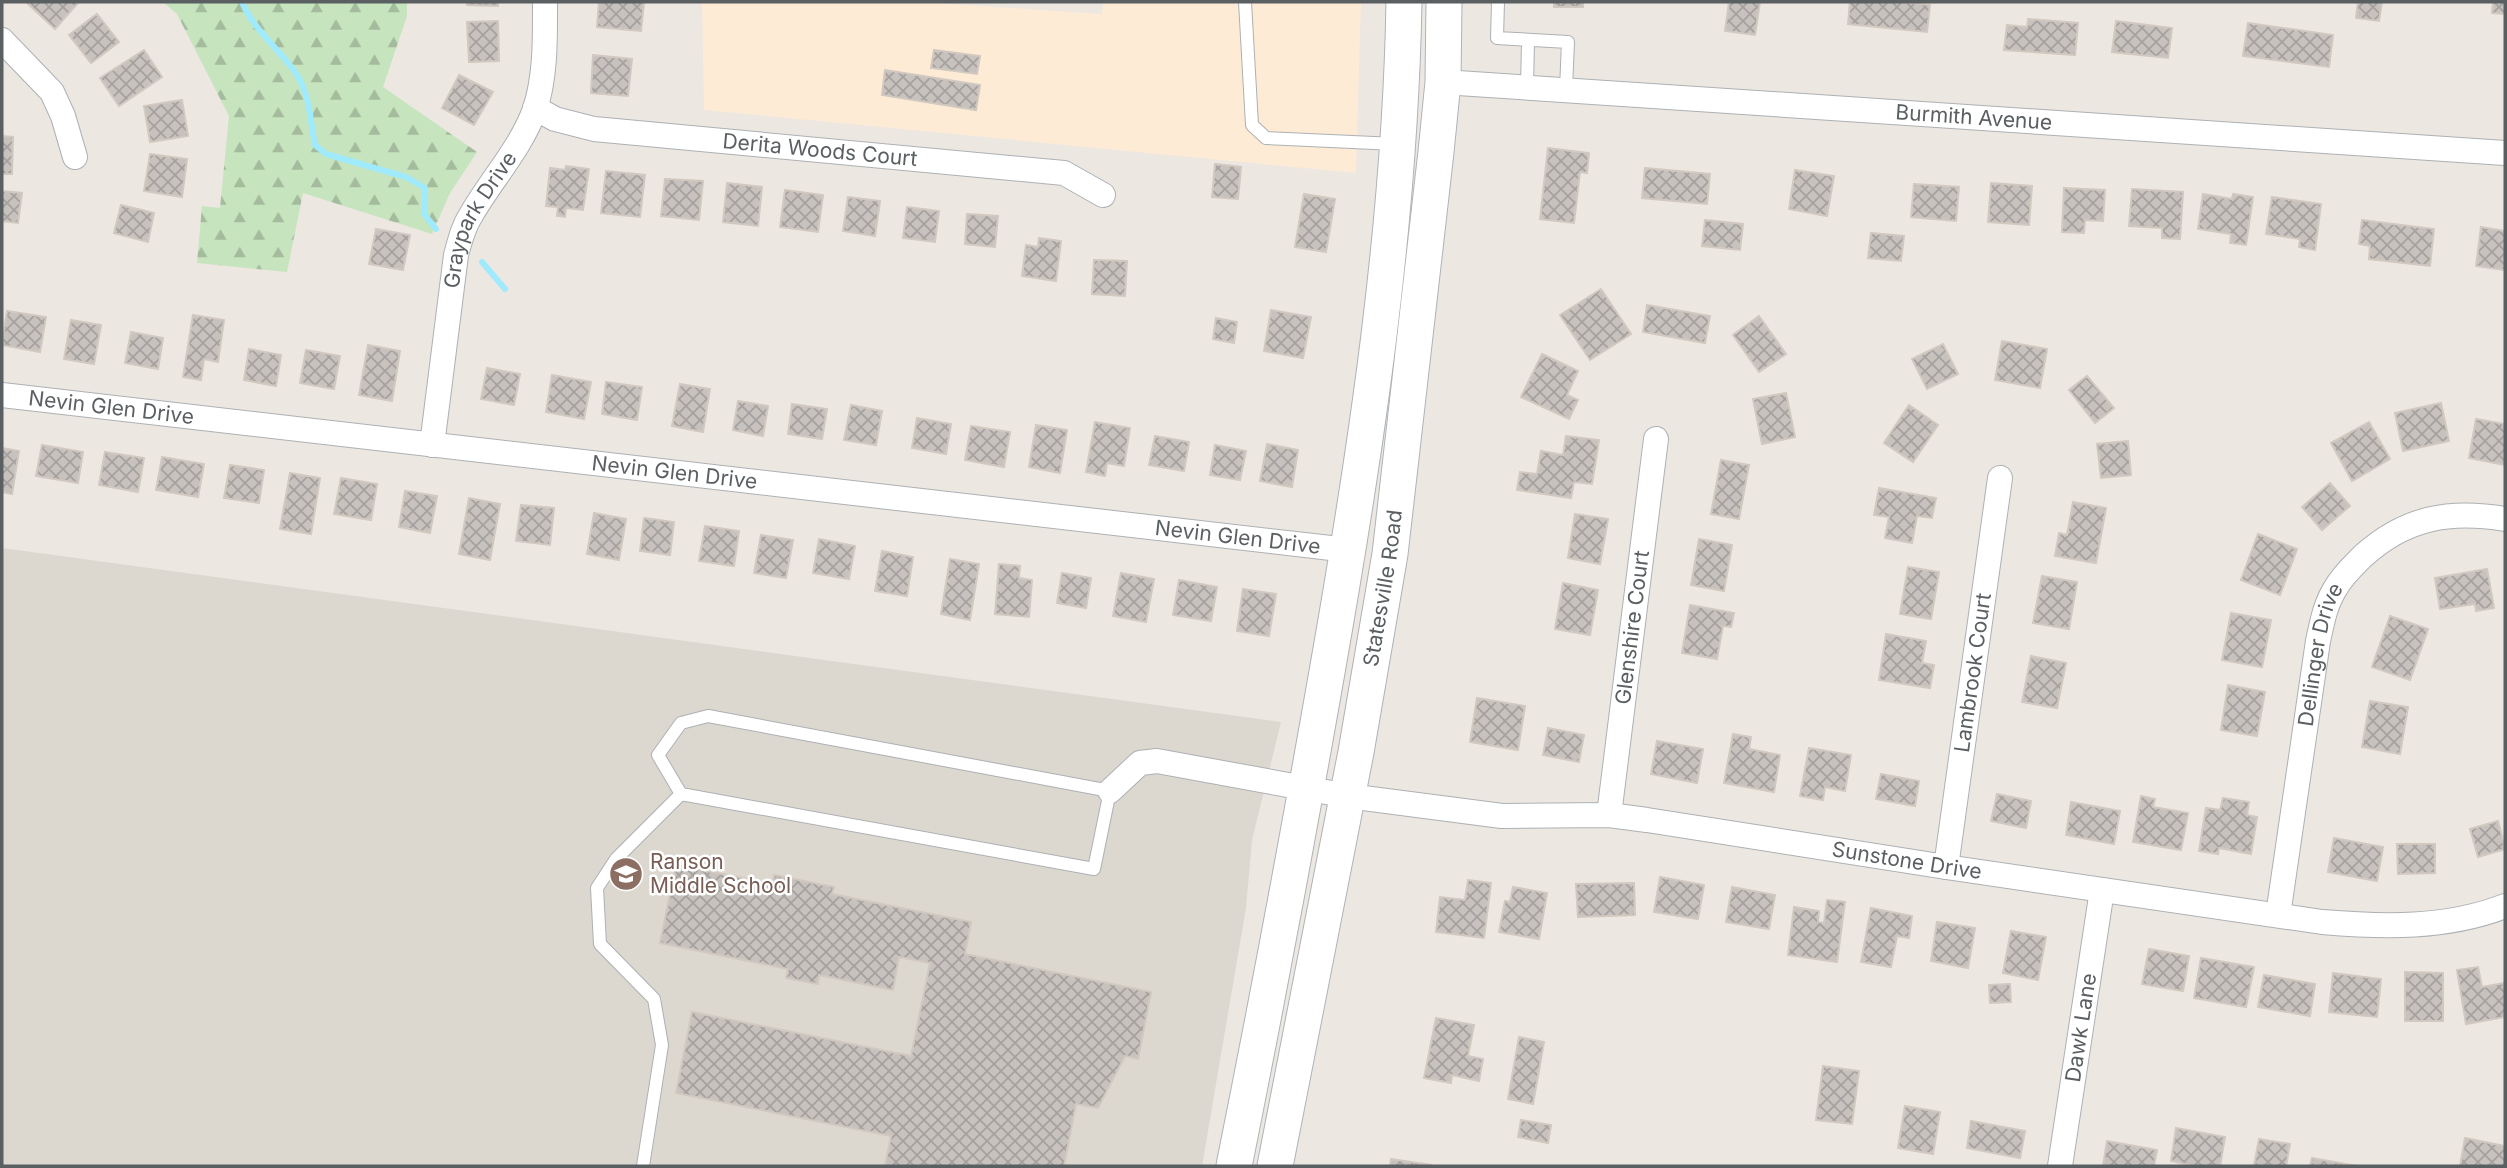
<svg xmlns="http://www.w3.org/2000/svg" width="2507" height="1168" font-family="Inter,sans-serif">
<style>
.commercial{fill:#fdebd6}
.education{fill:#dcd7cf}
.forest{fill:url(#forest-firs)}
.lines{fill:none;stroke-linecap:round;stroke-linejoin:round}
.stream{stroke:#a0eafd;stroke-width:6}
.building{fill:url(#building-cross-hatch);stroke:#d1c8c0;stroke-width:2}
.service-casing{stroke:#adb1b4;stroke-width:14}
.minor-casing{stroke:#adb1b4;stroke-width:26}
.secondary-casing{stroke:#aeb3b7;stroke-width:37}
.service{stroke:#fff;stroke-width:12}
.minor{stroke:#fff;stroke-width:24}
.secondary{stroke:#fff;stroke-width:35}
.labels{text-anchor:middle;stroke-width:5;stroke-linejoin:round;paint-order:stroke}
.street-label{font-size:21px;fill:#5a5f62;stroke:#fff}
.education-label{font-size:21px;fill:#785e54;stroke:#fff;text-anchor:start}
</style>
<defs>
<pattern id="forest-firs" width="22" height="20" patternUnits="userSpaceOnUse" patternTransform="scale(1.75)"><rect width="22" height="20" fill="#c6e4bd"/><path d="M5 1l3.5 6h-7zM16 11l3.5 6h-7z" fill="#a4bc9d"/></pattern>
<pattern id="building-cross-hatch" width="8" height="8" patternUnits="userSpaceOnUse" patternTransform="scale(1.75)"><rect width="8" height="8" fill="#c8c2be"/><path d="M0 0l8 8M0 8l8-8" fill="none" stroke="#a5a19e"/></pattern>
</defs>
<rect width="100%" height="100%" fill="#ece7e1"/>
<path class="commercial" d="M702 2H922L1102 14 1103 2H1361L1356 173 704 110Z"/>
<path class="education" d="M2 548 1281 722 1252 840 1246 908 1202 1166H2Z"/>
<path class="forest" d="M163 2H407V16L383 87 477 152 450 193 432 234 303 193 287 272 197 263 202 206 220 208 229 116 177 14Z"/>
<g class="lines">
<path class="stream" d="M242 2C253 29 278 48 295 72 310 93 310 120 315 145L326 154 406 177 425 188V215L436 229
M482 262 505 289"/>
</g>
<path class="building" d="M31 2H75L77 4 55 29 28 4Z
M467 2H498V6L467 5Z
M599 2H644L641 31 597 27Z
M1554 2H1583V7H1554Z
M1729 2H1760L1755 35 1725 31Z
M1850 2H1901L1930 5 1927 32 1848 24Z
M2358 2H2382L2379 21 2356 18Z
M2493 2H2505V14L2492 13Z
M97 14 119 42 91 63 69 35Z
M2028 19 2078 23 2075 55 2004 50 2007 25 2027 27Z
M498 21 499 61 469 62 467 22Z
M2116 21 2172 28 2168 58 2112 52Z
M2248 23 2333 35 2329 67 2243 56Z
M144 50 162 77 119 106 100 78Z
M934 50 980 56 977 74 931 68Z
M593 55 632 59 628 96 591 93Z
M885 70 980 85 976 110 882 95Z
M459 75 493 92 474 125 442 108Z
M182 100 188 136 150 142 144 106Z
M2 136 13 137 12 174H2Z
M1548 148 1589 153 1587 173 1580 172 1574 223 1540 219Z
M150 154 187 159 182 197 144 191Z
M1215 164 1241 167 1238 199 1212 197Z
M566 166 589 169 583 210 566 208 565 217 557 216 558 207 546 206 550 168 565 170Z
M1645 168 1710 174 1707 204 1642 198Z
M1795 170 1834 176 1827 216 1789 209Z
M606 171 645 175 640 217 601 213Z
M665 179 703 181 699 220 661 216Z
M727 183 762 187 758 226 723 222Z
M1991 183 2032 186 2029 225 1988 222Z
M1914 184 1959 187 1956 221 1911 217Z
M2064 188 2105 190 2103 221 2085 220 2084 233 2062 232Z
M2132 189 2183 192 2180 239 2162 238V228L2129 226Z
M785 190 823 195 818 232 780 227Z
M2 191 22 193 18 223 2 221Z
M1304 194 1335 199 1326 252 1295 247Z
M2203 194 2232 199 2233 194 2253 197 2246 245 2230 243 2231 234 2198 229Z
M848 197 880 201 875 236 843 231Z
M2272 197 2321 204 2315 250 2299 247 2300 239 2266 234Z
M121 205 154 213 148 242 114 233Z
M907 207 939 211 935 242 903 238Z
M967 214 998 216 995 247 965 244Z
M1705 220 1743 224 1740 250 1702 246Z
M2362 220 2434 229 2430 266 2369 259 2370 246 2359 244Z
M2481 227 2505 231V270L2476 266Z
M376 229 410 235 403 270 369 264Z
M1871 233 1904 236 1901 261 1868 258Z
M1039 238 1061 241 1056 281 1022 276 1026 245 1038 247Z
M1094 260 1127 261 1125 296 1092 294Z
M1601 289 1631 334 1590 360 1560 315Z
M1647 305 1710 316 1705 343 1643 332Z
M1271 310 1311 317 1303 358 1264 351Z
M7 311 46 317 40 352 2 345Z
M193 315 224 320 218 362 204 359 201 380 183 377Z
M1759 316 1786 354 1759 372 1733 335Z
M1216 318 1237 322 1234 343 1213 339Z
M71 320 101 325 94 364 64 359Z
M131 332 163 338 158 369 125 363Z
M2002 341 2047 349 2040 388 1995 380Z
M1943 344 1958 374 1927 389 1912 359Z
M368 345 400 351 392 401 359 395Z
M249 349 281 355 276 386 244 380Z
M306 350 340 356 334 389 300 383Z
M1542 354 1578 371 1567 395 1578 400 1569 419 1521 397Z
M487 368 520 374 514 405 481 399Z
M552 375 591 382 584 419 546 412Z
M2087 376 2114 408 2095 423 2069 390Z
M606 382 642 387 637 420 602 414Z
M680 384 710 389 703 432 672 426Z
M1786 393 1795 437 1762 444 1753 399Z
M738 401 768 406 763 436 733 430Z
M2441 403 2449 441 2403 451 2395 413Z
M792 404 827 409 822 439 788 434Z
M851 405 882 411 876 445 844 440Z
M1909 405 1938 425 1913 462 1884 443Z
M917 418 951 424 946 454 912 448Z
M2476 419 2505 424V465L2469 458Z
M1095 422 1130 428 1124 466 1107 463 1105 476 1086 472Z
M2369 422 2390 459 2352 481 2331 443Z
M1036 425 1067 430 1060 473 1029 467Z
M971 426 1010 432 1004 467 965 460Z
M1155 436 1189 442 1184 471 1149 465Z
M1566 436 1599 440 1592 484 1574 482 1571 498 1517 490 1520 472 1537 474 1541 451 1563 455Z
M2128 441 2131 475 2101 478 2097 444Z
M1267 444 1298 450 1292 487 1260 481Z
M42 445 83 452 78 483 36 476Z
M1215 445 1246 451 1240 480 1210 475Z
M2 448 19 451 12 494 2 492Z
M105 452 144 458 138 492 99 485Z
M162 457 204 464 198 497 156 490Z
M1721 460 1749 465 1739 519 1711 514Z
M230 465 264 470 259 503 224 498Z
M290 473 320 478 311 534 280 529Z
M341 478 377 484 371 520 334 514Z
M2330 483 2350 506 2322 530 2302 507Z
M1879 488 1936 498 1932 518 1917 516 1912 543 1885 538 1889 517 1874 515Z
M405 491 437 496 430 533 399 527Z
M469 498 500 504 490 560 459 554Z
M2073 502 2106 508 2096 563 2055 556 2059 533 2067 535Z
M521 505 554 508 550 545 516 541Z
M594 513 626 519 619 560 587 554Z
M1575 514 1608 519 1600 564 1568 558Z
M644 518 674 522 670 555 640 551Z
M705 526 739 531 734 566 699 561Z
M2258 534 2297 549 2280 595 2241 580Z
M761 535 793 540 786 578 754 573Z
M819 539 855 546 849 579 813 573Z
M1699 539 1732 545 1724 591 1691 585Z
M882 551 913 557 907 596 875 591Z
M950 559 979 564 970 620 941 614Z
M999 564 1020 566 1019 578 1032 580 1029 617 995 614Z
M1908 567 1939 572 1931 619 1900 614Z
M2487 569 2494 608 2476 611 2475 604 2440 609 2435 578Z
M1062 573 1091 578 1086 608 1057 603Z
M1121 573 1154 579 1146 622 1113 616Z
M2042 576 2077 582 2069 629 2033 623Z
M1179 580 1217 587 1211 621 1173 615Z
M1563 583 1598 590 1590 635 1555 629Z
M1243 589 1276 594 1269 636 1237 631Z
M1690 605 1734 613 1731 627 1723 626 1717 659 1682 653Z
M2231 613 2271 620 2262 667 2222 660Z
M2390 616 2428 629 2410 680 2372 667Z
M1886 634 1926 641 1922 663 1934 665 1930 688 1879 680Z
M2031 656 2066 663 2057 708 2022 702Z
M2228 685 2265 692 2257 736 2221 730Z
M1477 698 1525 706 1518 750 1470 742Z
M2370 701 2408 707 2400 754 2362 747Z
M1548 728 1584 735 1579 762 1543 755Z
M1733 734 1751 737 1749 749 1780 755 1774 792 1724 783Z
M1657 741 1703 749 1697 783 1651 774Z
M1809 748 1851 755 1845 791 1825 787 1823 800 1800 796Z
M1881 774 1919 781 1915 806 1876 799Z
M1997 794 2031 801 2026 828 1991 821Z
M2141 796 2155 799 2153 807 2188 813 2181 850 2133 842Z
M2223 798 2249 802 2247 815 2257 817 2251 854 2219 848 2218 854 2199 851 2206 808 2220 810Z
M2071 802 2120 811 2114 844 2066 835Z
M2498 821 2505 849 2478 857 2470 829Z
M2334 838 2383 847 2377 881 2328 872Z
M2397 844H2435V873L2398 874Z
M676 865 773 884 774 875 834 887 832 894 971 922 965 954 1151 992 1138 1059 1125 1056 1098 1108 1076 1104 1064 1166H885L891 1136 676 1093 692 1012 911 1056 930 963 899 957 893 990 819 975 818 984 786 978 788 969 660 943Z
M1660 877 1704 885 1698 919 1654 912Z
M1468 880 1491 883 1484 938 1436 932 1440 897 1465 900Z
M1634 883 1635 915 1578 917 1576 884Z
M1513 887 1547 893 1539 939 1499 932 1505 901 1510 902Z
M1732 887 1775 895 1769 929 1726 922Z
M1827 900 1845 902 1837 962 1788 955 1794 907 1819 911 1818 922 1824 923Z
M1871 908 1912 916 1909 938 1897 936 1891 967 1861 962Z
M1937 922 1975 928 1968 968 1931 961Z
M2011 931 2046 937 2038 980 2003 973Z
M2149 949 2189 956 2183 991 2142 984Z
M2201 958 2254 967 2246 1007 2194 998Z
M2478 967 2482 987 2505 983V1017L2466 1024 2457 970Z
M2405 972 2443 973V1021H2405Z
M2333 973 2381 979 2377 1017 2329 1012Z
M2264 975 2315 984 2310 1016 2258 1007Z
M2010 984 2011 1002 1990 1003 1989 985Z
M1436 1018 1474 1025 1468 1056 1483 1059 1479 1081 1452 1075 1451 1083 1424 1078Z
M1519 1037 1544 1042 1533 1104 1508 1099Z
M1823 1066 1859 1071 1852 1124 1816 1120Z
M1905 1106 1940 1112 1933 1154 1898 1148Z
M1521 1120 1551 1125 1548 1143 1518 1137Z
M1971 1121 2025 1131 2020 1158 1967 1148Z
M2176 1128 2225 1137 2220 1166H2196L2171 1161Z
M2465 1138 2505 1146V1166H2460Z
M2259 1139 2290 1144 2286 1166H2254Z
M2107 1141 2157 1150 2154 1166H2103Z
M2312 1158 2357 1166H2310Z
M1391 1159 1431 1165 1430 1166H1390Z"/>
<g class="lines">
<g class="service-casing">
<path id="service" d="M1245 2 1252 125 1266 138 1396 144
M1498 2 1497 38 1568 42 1566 89
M1527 87 1528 41
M708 716 1110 791 1094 869 681 794 658 755 681 723Z
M643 1166 662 1045 654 999 600 944 597 888 616 859 681 794"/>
</g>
<g class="minor-casing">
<g id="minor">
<path d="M2 40 52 92 63 116 75 157"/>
<path id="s1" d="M1443 82 2505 153"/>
<path id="s2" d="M535 108 555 119 594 129 1064 173 1103 195"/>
<path id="s3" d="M2 395 1348 550"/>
<path id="s4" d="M432 445 456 255C460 241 463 227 471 215 491 180 521 148 535 109 546 75 545 37 545 2"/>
<path id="s5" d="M1110 791 1140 763 1157 761 1348 796 1502 816 1609 815 1647 820 1946 867 2322 922C2383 927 2446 929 2505 906"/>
<path id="s6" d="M1609 815 1656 439"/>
<path id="s7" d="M1946 867 2000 478"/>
<path id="s8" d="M2278 915 2318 641C2322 623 2325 605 2335 589 2342 576 2353 566 2363 556 2406 517 2450 510 2505 519"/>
<path id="s9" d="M2060 1166 2102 890"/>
</g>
</g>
<g class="secondary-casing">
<g id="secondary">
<path d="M1234 1166C1267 1002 1298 837 1327 672 1366 451 1400 226 1404 2"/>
<path id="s10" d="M1275 1166 1356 752 1390 554 1436 152 1443 82 1444 2"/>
</g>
</g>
<use href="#service" class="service"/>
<use href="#minor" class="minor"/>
<use href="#secondary" class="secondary"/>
</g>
<defs>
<g id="school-disc" transform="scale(1.75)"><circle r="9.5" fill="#8d6e63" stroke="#fff"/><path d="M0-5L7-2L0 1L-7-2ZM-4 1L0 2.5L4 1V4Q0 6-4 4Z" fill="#fff"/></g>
</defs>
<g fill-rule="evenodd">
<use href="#school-disc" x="626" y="874"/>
</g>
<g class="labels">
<g class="street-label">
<text dy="7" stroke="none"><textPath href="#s1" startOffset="532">Burmith Avenue</textPath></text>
<text dy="7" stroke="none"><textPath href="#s2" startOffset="290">Derita Woods Court</textPath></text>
<text dy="7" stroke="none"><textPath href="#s4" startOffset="233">Graypark Drive</textPath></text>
<text dy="7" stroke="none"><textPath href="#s3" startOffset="110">Nevin Glen Drive</textPath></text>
<text dy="7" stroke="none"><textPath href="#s3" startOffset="677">Nevin Glen Drive</textPath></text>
<text dy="7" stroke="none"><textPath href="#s3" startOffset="1244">Nevin Glen Drive</textPath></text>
<text dy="7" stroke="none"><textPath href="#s10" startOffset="588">Statesville Road</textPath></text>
<text dy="7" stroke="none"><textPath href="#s6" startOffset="189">Glenshire Court</textPath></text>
<text dy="7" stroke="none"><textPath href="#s8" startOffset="264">Dellinger Drive</textPath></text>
<text dy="7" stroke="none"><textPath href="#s7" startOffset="196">Lambrook Court</textPath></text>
<text dy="7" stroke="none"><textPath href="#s5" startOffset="816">Sunstone Drive</textPath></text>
<text dy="7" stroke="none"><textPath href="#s9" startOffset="140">Dawk Lane</textPath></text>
</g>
<g class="education-label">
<text x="650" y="869">Ranson<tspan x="650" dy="24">Middle School</tspan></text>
</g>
</g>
<rect width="2507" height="1168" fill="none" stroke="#5a5f62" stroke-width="7"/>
</svg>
